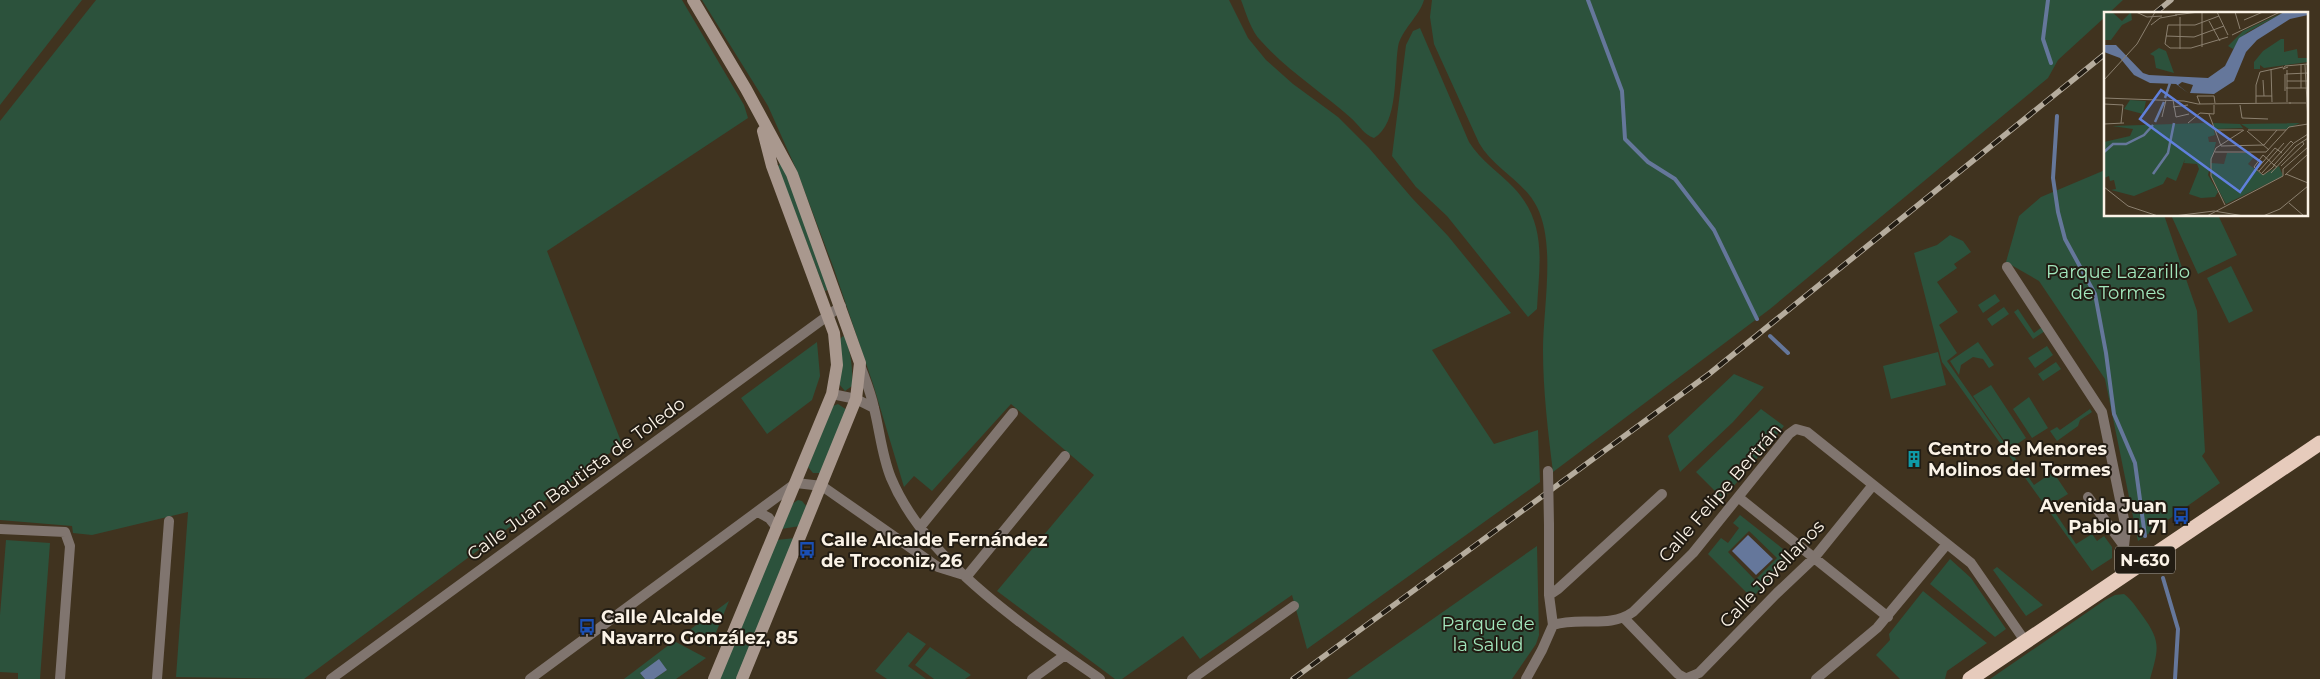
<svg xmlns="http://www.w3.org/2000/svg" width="2320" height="679" font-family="Montserrat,sans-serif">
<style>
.green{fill:#2c523c;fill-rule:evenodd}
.water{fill:#65779b}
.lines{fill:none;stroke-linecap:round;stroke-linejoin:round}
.stream{stroke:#65779b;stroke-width:4}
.street{stroke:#80756f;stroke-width:10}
.secondary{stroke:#a9988e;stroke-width:12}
.highway{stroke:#e6cbbc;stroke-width:15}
.rail-casing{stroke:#b5ac9d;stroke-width:5.5}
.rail{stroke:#221c13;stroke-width:4;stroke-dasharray:11;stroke-linecap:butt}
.street-bridge{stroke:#80756f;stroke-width:10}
.labels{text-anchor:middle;stroke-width:4;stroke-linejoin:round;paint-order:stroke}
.shield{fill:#221c13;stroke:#bab2a7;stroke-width:1}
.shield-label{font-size:16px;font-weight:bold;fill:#fbf3e7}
.park-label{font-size:18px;fill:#a2e6bc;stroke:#221c13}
.poi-label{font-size:18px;font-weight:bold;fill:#fbf3e7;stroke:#221c13;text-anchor:start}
.street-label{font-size:18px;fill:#fbf3e7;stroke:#221c13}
.inset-river{fill:none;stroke:#65779b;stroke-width:2.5}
.inset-road{fill:none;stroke:#8b806f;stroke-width:1}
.view{fill:#6080dc;fill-opacity:0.15;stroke:#6080dc;stroke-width:2.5}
.inset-edge{fill:none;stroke:#fbf3e7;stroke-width:2.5}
</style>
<rect width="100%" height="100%" fill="#40331f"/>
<path class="green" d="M0 0H82L0 105Z
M96 0H682L744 105 748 118 547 251 622 444 304 679 176 677 188 512 92 535 73 533 72 526 0 520V121Z
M702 0H1229L1248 38 1266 60 1293 84 1338 117 1369 148 1412 198 1448 236 1511 313 1432 350 1494 444 1538 430 1540 482 1307 649 1292 595 1200 659 1183 636 1122 679H1115L997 591 1094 475 1011 404 932 491 914 476 904 487 873 384 834 269 797 171 768 106Z
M1241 0H1424C1419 17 1401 30 1398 47 1394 72 1399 124 1374 138 1364 135 1359 125 1351 118 1322 92 1288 71 1261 41 1251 31 1246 13 1241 0Z
M1432 0H2123L2108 14H2105V17L2058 60 2048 78 1770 309 1553 472C1548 431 1543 391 1543 350 1543 308 1556 245 1537 207 1523 180 1494 169 1479 143L1434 44 1430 17Z
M1420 28 1469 142C1481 161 1499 172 1514 188 1548 224 1539 265 1537 309L1528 317 1447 216 1416 187 1392 156 1406 45 1413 31Z
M780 163 783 166 830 289 825 291 778 167Z
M2105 170V215H2164L2197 311 2205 452 2202 456 2220 483 2138 541 2105 379 2039 281 2006 262 2019 216 2041 197Z
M2171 215H2218L2237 255 2198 274Z
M1950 235 1963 241 1971 252 1954 264 1957 268 1937 282 1958 312 1939 325 1957 353 1947 361 2034 485 2053 472 2068 494 2050 505 2076 544 2092 534 2097 541 2104 536 2112 547V558L2092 571 1942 362 1914 253 1937 245Z
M2231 266 2253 311 2229 323 2207 278Z
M1995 294 2000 301 1983 313 1978 305Z
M2004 307 2009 314 1992 326 1987 319Z
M2018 309 2034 333 2042 327 2045 331 2033 339 2014 312Z
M843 336 845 337C851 353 853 368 852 386L845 391 839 384V340Z
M817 342 820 376 812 400 767 434 741 398Z
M1978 342 1994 365 1989 368 1983 359 1973 357 1961 365 1959 375 1950 361Z
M2047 346 2053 355 2035 368 2028 358Z
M1938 352 1946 385 1891 399 1883 366Z
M2056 362 2061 369 2043 381 2038 374Z
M1734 374 1764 387 1733 422 1680 472 1668 436Z
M1991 385 2026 438 2010 449 1973 396Z
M2029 397 2048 428 2032 438 2013 409Z
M838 404 847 410 821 473H813L808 467 833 406Z
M1761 409 1784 426 1723 499 1696 472Z
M2090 409 2092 412 2080 420 2078 426 2057 441 2050 431 2057 427 2060 430Z
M798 500 802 501 807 507 800 526 781 529 792 504Z
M1740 515 1792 556 1752 598 1708 554 1721 538 1728 543 1739 528 1733 523ZM1749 531 1777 558 1755 580 1728 552Z
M796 538 737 679H719L776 540Z
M6 540 50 543 40 679H18V673L0 672V615Z
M1537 546 1539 635 1536 644 1512 679H1347Z
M1950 559 1971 578 2006 629 1995 637 1930 584Z
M1997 567 2043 605 2026 616 1993 570Z
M1923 591 1987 643 1947 671 1945 679H1900L1876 655 1890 640 1889 634Z
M2124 594C2132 600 2136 607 2142 615 2161 641 2159 648 2150 679H1990L2105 600 2115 595Z
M729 601 710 647 684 634Z
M908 632 926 644 908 666 926 679H887L875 671Z
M674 641 706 658 676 679H654L667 670 640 673 645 679H624Z
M930 647 971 675 965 679H934L915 665Z"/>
<path class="water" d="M1748 535 1773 559 1756 575 1732 551Z
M659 659 667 670 654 679H645L640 673Z"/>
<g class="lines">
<path class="stream" d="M1588 0 1622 91 1625 139 1648 162 1675 179 1714 230 1757 319
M2048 0 2043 39 2051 63
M2057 116 2053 178 2058 212 2065 239 2095 294 2106 353 2114 414 2135 463 2145 536
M1770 336 1788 353
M2163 578 2178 629 2175 679"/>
<path class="street" d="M2007 267 2102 412 2126 529 2124 546 2127 572
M860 365C865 379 871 393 874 408 880 432 882 456 891 478 926 562 1028 629 1100 679
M832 394 856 399 874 408
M1738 497 1888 617
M2088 497 2124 546
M758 512 769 518 777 528
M921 526 1013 413
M0 529 65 532 70 546 60 679
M967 576 1065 456
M1549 595 1558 589 1662 494
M1624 618 1678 674 1687 679
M1553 625C1580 616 1609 629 1633 612L1693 553 1789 434 1796 429 1807 432 1971 563 2025 641
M1687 678 1699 673 1777 593 1814 558 1873 485
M157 679 169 521
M331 679 841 306
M530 679 796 483 822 486 938 567 967 576
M1032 679 1065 655
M1192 679 1294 606
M1526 679 1542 650 1553 625 1549 595V525
M1816 679 1877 628 1947 544"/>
<path class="secondary" d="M693 0 746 89 792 174 860 363 856 399 742 679
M714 679 832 394 837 365 834 333 772 166 763 131"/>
<path class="highway" d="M1970 679 2320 443"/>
<g class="rail-casing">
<path id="rail" d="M2154 14 2171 0
M1293 679 1709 374 2105 54"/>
</g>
<use href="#rail" class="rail"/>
<path class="street-bridge" d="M1548 471 1549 525"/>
</g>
<defs>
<g id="building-bare" transform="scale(1.35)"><path d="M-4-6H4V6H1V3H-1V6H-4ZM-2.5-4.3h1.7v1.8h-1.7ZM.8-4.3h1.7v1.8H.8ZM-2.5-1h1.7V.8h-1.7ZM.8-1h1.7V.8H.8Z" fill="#0f9aa8" stroke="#221c13" stroke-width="2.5" paint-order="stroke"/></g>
<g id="bus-bare" transform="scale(1.35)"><path d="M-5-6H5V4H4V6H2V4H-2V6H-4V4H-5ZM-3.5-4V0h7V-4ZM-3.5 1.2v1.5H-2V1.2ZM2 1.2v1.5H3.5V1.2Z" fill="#1a4fb4" stroke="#221c13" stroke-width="2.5" paint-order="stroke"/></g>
</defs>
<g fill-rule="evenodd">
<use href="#building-bare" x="1914" y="459"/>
<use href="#bus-bare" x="2181" y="516"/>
<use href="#bus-bare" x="807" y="550"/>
<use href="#bus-bare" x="587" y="627"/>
</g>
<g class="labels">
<rect class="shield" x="2115" y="546.5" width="60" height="27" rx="4"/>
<g class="shield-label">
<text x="2145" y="566">N-630</text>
</g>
<g class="park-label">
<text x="2118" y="278">Parque Lazarillo<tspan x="2118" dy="21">de Tormes</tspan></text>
<text x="1488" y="630">Parque de<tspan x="1488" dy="21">la Salud</tspan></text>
</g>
<g class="poi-label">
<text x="1928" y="455">Centro de Menores<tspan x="1928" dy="21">Molinos del Tormes</tspan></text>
<text x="2167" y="512" text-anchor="end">Avenida Juan<tspan x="2167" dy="21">Pablo II, 71</tspan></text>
<text x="821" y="546">Calle Alcalde Fernández<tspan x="821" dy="21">de Troconiz, 26</tspan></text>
<text x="601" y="623">Calle Alcalde<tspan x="601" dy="21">Navarro González, 85</tspan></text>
</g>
<g class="street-label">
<text transform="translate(576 479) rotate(-36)" y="6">Calle Juan Bautista de Toledo</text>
<text transform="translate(1720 493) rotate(-49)" y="6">Calle Felipe Bertrán</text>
<text transform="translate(1772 574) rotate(-46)" y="6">Calle Jovellanos</text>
</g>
</g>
<g transform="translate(2104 12)">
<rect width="204" height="204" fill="#40331f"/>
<path d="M0 0H8L18 9 27 0 28 8 18 13 7 28H0ZM180 0 142 21 129 37 124 34 139 19ZM177 27H180V40L193 37 194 46H204V50L160 56 156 53V57H150V50L159 39ZM55 36 62 39 70 61 52 56 50 44 46 42ZM26 88 42 89 39 102 20 97ZM100 111 109 115 111 123 104 125 105 130H112L104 163 114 180 111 185 97 186 85 182 95 157 93 152 80 151 81 147 72 169 63 165 59 172 30 184 7 178 12 177 10 168 6 169 5 164 0 166V130L26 124 29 117 8 114ZM109 111 136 112 139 116 111 117ZM196 111 182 117H145L137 112ZM123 141H145L150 145 144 152 159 163 175 154 179 164 122 192 107 164V151L120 152Z" fill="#2c523c"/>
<path d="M180 0H204V3L186 7 153 28 142 40 130 69 110 82 86 81 89 73 78 70 74 73 84 81 72 72 46 71 30 63 16 46 0 40V33H12L39 61 45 63 104 66 121 54 135 26Z" fill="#65779b"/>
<path class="inset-river" d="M61 86 66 71M51 110 60 90M0 140 9 132H22L40 123 49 113M49 162 64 141 70 111"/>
<path class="inset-road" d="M32 0 43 5 58 4M113 0 124 23M131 0 136 17M71 3 95 0M115 4 91 13H64L61 32 66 36H87L124 25M140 8 159 0M105 9 116 29M47 13 56 6 73 3M128 23 176 0M62 24 90 25 120 14M98 35V0M76 37V5M197 52V76M201 53 203 90M184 55 179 57 181 54 204 52M167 57 168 90M183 58V90M181 62V79M182 62 204 61M0 68 33 32 51 0M159 68 160 84M183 69H204M182 76H204M152 84H168M0 86 80 89 94 92 187 91M69 88 72 105 85 102M152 91V73L156 60 179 55M185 91H204M0 92 19 93 17 111M96 92 93 84H110L111 91M203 92 204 108M136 93 138 106 164 107M69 95 84 93M105 102 117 134 160 133M58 105 62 88M84 111 96 101 110 102V93M0 112 20 111M111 118H139M144 118H182M143 119 165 138M160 133 173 118M111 140H162L185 115 204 112M177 154 200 132 198 129M173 155 170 153 159 143 150 155 159 163 167 157 170 154V153L171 152 179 143 180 142 189 132 190 131 204 122M153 157 171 136 178 141M179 157 204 135M155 159 180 131M158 161 187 129 189 131M167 161 192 134 204 126M182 162 204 171M181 163 204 142M0 175 24 194 54 204M185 191 200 204M121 193 107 164V147L112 136 140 118M70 204 110 199 140 204M103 204 179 164V157M159 204 176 197 204 174"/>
<path class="view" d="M57 78 157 150 136 180 36 107Z"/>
<rect width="204" height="204" class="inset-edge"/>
</g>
</svg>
